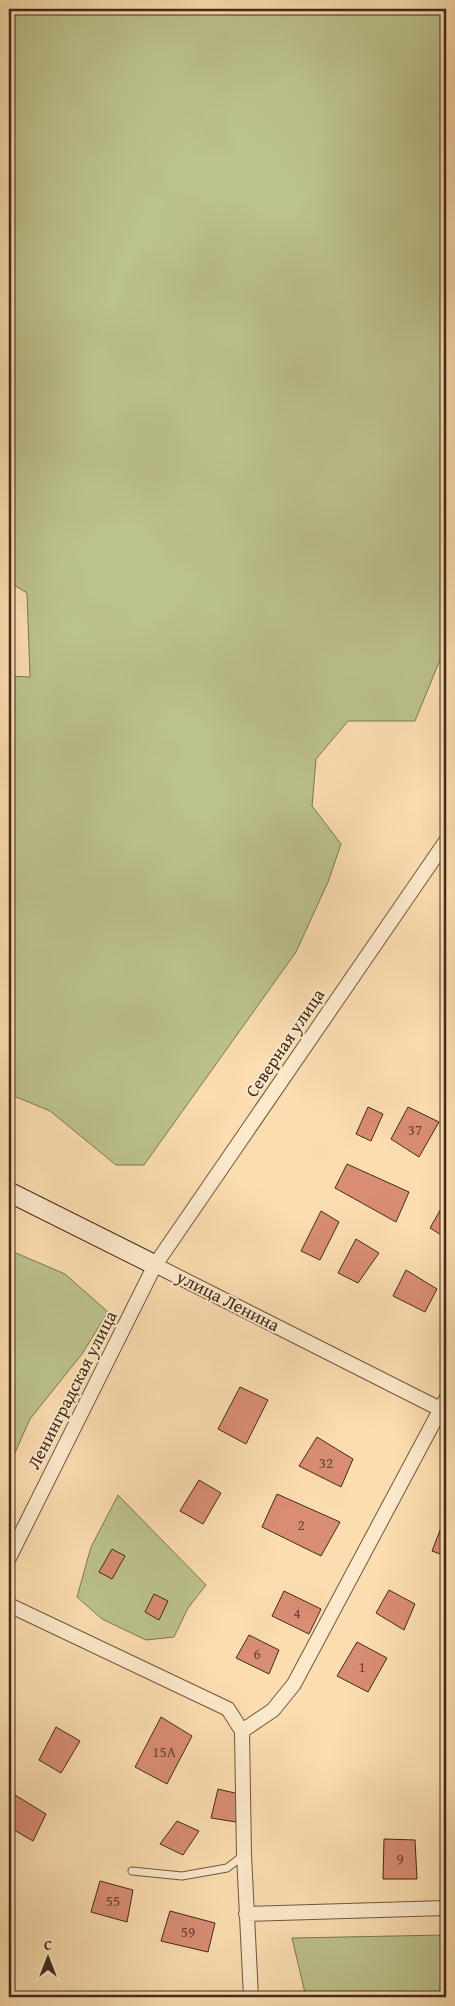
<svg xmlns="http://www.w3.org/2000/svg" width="455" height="2006" font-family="'Gentium Book Plus',serif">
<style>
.green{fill:#bcc28c;stroke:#7e7653}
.building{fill:#d98d74;stroke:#402b1a}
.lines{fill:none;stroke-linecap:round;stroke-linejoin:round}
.lane-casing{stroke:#6f583f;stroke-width:9}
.street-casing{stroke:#6f583f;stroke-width:16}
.secondary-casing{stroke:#402b1a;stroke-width:21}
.lane{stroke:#fce9cb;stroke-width:7}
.street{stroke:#fce9cb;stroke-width:14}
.secondary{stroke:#fce9cb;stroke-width:19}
.labels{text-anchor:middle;stroke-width:4;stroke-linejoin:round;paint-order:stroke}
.number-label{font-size:15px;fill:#664430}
.street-label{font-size:18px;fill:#402b1a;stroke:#fce9cb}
</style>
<rect width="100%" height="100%" fill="#fbddaf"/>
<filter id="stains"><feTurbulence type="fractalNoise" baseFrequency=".004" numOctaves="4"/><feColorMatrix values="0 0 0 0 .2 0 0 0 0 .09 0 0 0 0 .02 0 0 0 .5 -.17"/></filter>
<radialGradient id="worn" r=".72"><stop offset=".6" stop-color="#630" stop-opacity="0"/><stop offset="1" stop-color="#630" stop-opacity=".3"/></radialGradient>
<path class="green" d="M9 9H446V645L415 721H348L316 759 312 806 341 844 328 882 296 952 144 1165H116L50 1111 9 1094V676L30 677 27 593 9 582Z
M9 1250 65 1274 108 1312 82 1354 30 1419 9 1466Z
M118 1495 206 1585 188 1608 174 1637 146 1640 102 1619 77 1597 91 1547Z
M446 1935V1997H306L292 1938Z"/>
<path class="building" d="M368 1107 383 1114 371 1141 356 1134Z
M408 1107 439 1122 419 1157 391 1139Z
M347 1164 409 1192 396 1222 335 1188Z
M442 1207 446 1209V1238L430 1228Z
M321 1211 339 1222 320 1260 301 1251Z
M356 1239 379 1253 358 1283 338 1273Z
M406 1270 437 1289 425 1312 393 1296Z
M240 1387 268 1400 246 1444 218 1429Z
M317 1437 353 1459 341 1487 299 1466Z
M199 1480 221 1493 203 1524 180 1511Z
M277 1494 340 1522 321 1556 262 1527Z
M446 1515V1556L432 1551Z
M112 1549 125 1556 112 1579 99 1572Z
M389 1590 415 1604 404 1630 376 1613Z
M284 1591 321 1609 309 1634 272 1616Z
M154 1594 168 1601 159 1620 145 1612Z
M249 1635 279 1650 269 1674 236 1658Z
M357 1642 387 1658 368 1692 337 1676Z
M161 1717 192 1736 167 1784 135 1767Z
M56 1727 80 1741 61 1773 39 1760Z
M218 1789 239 1794 236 1822 211 1818Z
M15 1795 46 1814 33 1841 9 1827V1808Z
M177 1821 199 1831 183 1855 160 1844Z
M384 1839 415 1840 417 1879H383Z
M100 1881 133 1890 127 1922 91 1912Z
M170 1911 215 1923 208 1952 161 1941Z"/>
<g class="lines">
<g class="lane-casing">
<path id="lane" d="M132 1871 182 1876 227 1868 244 1855"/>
</g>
<g class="street-casing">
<path id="street" d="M155 1265 446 1412
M9 1558 155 1265 446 841
M9 1605 228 1709 242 1731 244 1855 251 1997
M242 1731 273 1710 294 1684 446 1399
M246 1914 446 1908"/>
</g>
<g class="secondary-casing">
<path id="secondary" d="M9 1192 155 1265"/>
</g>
<use href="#lane" class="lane"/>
<use href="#street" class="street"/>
<use href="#secondary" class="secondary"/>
</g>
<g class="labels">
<g class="number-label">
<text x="415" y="1135">37</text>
<text x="326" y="1468">32</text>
<text x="301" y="1530">2</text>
<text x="297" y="1618">4</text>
<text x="257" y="1659">6</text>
<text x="362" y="1672">1</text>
<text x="164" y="1757">15А</text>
<text x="400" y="1864">9</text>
<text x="113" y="1906">55</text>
<text x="188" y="1937">59</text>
</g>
<g class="street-label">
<text transform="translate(285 1043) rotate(-56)" y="6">Северная улица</text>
<text transform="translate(228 1301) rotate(27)" y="6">улица Ленина</text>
<text transform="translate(72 1390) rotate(-63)" y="6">Ленинградская улица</text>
</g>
</g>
<rect width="455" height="2006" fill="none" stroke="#fbddaf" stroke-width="30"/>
<rect x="10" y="10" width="435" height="1986" fill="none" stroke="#402b1a" stroke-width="2.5"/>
<rect x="15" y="15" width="425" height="1976" fill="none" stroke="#402b1a"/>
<g transform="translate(48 1958)" stroke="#fce9cb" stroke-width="4" paint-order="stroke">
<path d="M0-4L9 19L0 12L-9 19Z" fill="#402b1a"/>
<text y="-8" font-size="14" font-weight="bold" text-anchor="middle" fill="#402b1a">С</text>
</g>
<rect width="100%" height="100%" filter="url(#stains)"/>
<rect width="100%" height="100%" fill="url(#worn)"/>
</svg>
